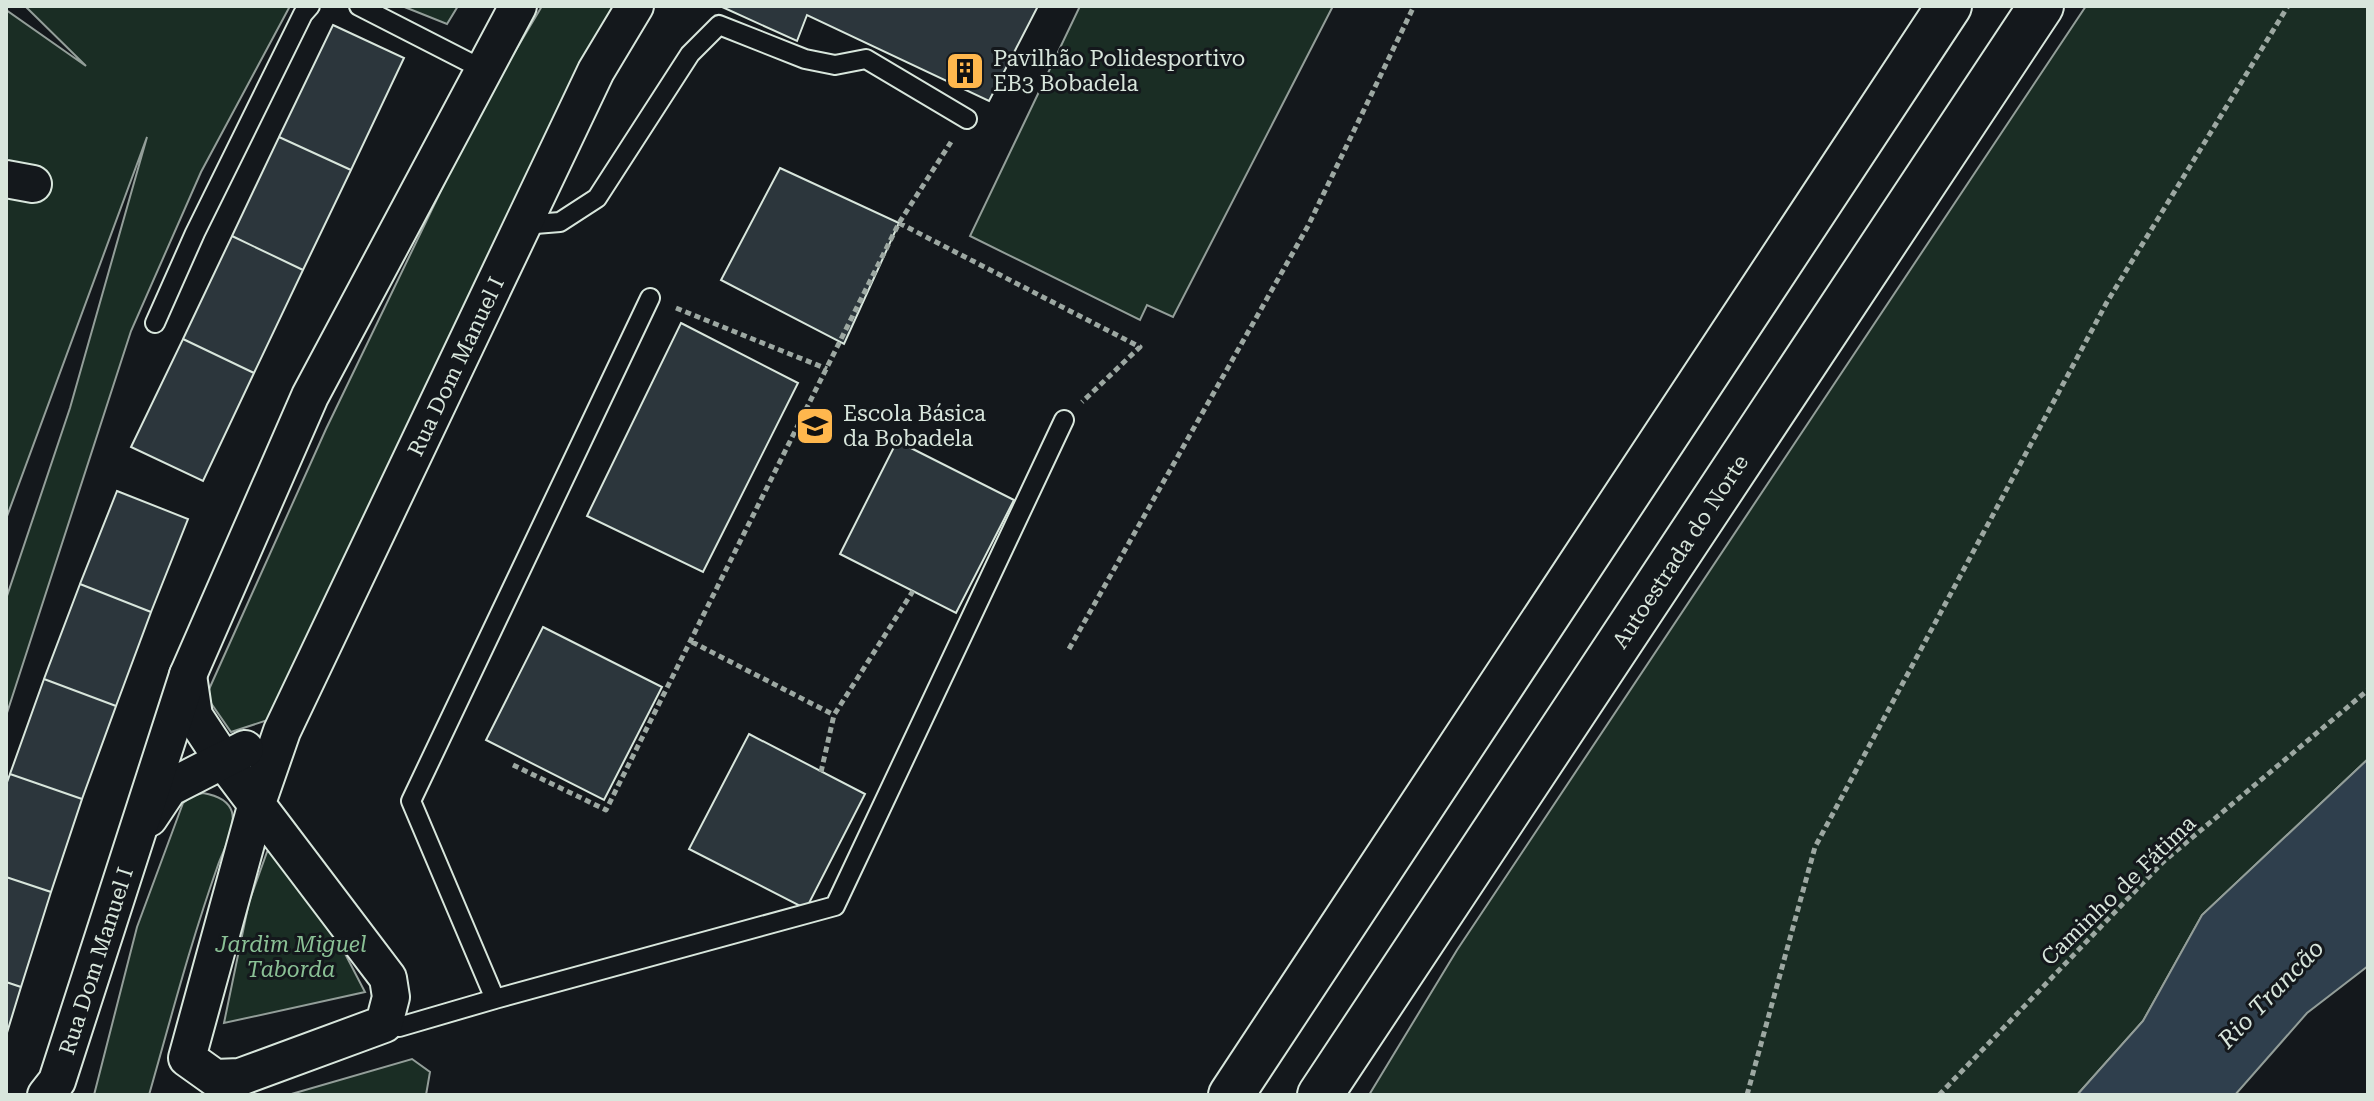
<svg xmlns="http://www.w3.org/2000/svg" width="2374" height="1101" font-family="'Roboto Serif',serif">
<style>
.green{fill:#1a2d24;stroke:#939e99;stroke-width:2}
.water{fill:#2f3f4d;stroke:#939e99;stroke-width:2}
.building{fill:#2c363c;stroke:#d8e6dc;stroke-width:2}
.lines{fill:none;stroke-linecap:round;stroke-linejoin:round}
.service-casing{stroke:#d8e6dc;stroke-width:22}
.minor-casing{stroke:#d8e6dc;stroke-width:40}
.motorway-casing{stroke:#d8e6dc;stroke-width:48}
.path{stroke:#9da8a2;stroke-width:5;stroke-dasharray:6 4;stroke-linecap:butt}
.service{stroke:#14181c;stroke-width:18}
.minor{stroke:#14181c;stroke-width:36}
.motorway{stroke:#14181c;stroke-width:44}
.labels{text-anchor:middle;stroke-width:6;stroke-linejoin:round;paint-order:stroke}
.poi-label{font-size:22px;fill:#d8e6dc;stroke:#14181c;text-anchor:start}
.street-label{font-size:22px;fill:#d8e6dc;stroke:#14181c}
.park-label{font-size:22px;font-style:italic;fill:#8ac095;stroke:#14181c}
.water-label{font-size:24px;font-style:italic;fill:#d8e6dc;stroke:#14181c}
</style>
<rect width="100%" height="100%" fill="#14181c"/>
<path class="green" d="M25 6H290L201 172 131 331 6 716V599L70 408 147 137 6 519V10L86 66Z
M402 6H458L447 24Z
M542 6H628L277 717 231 732 206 696 326 429 478 114Z
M1080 6H1333L1173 317 1147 305 1140 320 970 236Z
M2086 6H2368V759L2202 915 2143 1021 2077 1095H1369L1457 950Z
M203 793C215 795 228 799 232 812 236 828 223 851 218 865 191 941 171 1018 149 1095H94L137 927 183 803 192 796Z
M287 842 365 992 224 1023 249 902 267 852Z
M412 1059 430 1072 426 1095H288Z"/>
<path class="water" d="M2368 759V966L2307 1013 2235 1095H2077L2143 1021 2202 915Z"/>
<path class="building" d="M720 6H1038L989 101 807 15 797 41Z
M333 25 404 58 351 170 279 137Z
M279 137 351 170 303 270 232 236Z
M780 168 899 223 844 344 721 280Z
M232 236 303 270 254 373 183 339Z
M681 323 798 383 703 572 587 516Z
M183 339 254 373 203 481 131 447Z
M897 441 1014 500 956 613 840 554Z
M117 491 188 519 151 612 80 584Z
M80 584 151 612 116 706 44 679Z
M543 627 662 687 604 800 486 740Z
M44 679 116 706 82 799 10 774Z
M749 734 865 794 806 909 689 849Z
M10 774 82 799 51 892 6 877V785Z
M6 877 51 892 21 987 6 982Z
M6 982 21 987 6 1036Z"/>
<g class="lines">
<g class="service-casing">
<path id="service" d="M359 6 484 70
M523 225 560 222 597 198 690 54 719 25 805 59 835 65 866 59 967 119
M155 323 195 233 303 14 310 6
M495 999 835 906 1064 420
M399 1027 495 999 411 801 650 298"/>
</g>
<g class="minor-casing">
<g id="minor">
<path d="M6 179 33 184"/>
<path id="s1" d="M188 675 194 716 223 760 388 978 391 997 384 1024 240 1077 215 1078 187 1058 257 803 282 731 596 71 635 6"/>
<path d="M149 818 169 788 245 749"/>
<path id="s2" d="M46 1095 57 1081 188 675 310 396 518 6"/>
</g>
</g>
<g class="motorway-casing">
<g id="motorway">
<path d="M1231 1095 1949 6"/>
<path id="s3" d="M1320 1095 2041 6"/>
</g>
</g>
<path class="path" d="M899 223 1140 347 1082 402
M676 308 827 369
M692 642 834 715
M1069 649 1308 226 1414 6
M513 765 606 810 899 223 951 142
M821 772 834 715 913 591
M1747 1095 1815 847 2107 302 2288 6
M1939 1095 2163 862 2368 690"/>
<use href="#service" class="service"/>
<use href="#minor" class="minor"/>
<use href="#motorway" class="motorway"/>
</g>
<defs>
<g id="building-square" transform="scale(2)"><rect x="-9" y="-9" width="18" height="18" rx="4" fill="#ffb74d" stroke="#14181c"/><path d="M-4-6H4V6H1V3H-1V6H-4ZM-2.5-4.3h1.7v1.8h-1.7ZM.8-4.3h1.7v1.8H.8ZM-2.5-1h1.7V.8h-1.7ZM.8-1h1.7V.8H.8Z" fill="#111"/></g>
<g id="school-square" transform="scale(2)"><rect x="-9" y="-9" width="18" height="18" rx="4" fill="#ffb74d" stroke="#14181c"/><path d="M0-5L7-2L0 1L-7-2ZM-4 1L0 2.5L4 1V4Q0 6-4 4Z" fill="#111"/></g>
</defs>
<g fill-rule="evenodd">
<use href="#building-square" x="965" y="71"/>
<use href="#school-square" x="815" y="426"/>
</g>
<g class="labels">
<g class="poi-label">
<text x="993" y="66">Pavilhão Polidesportivo<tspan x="993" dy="25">EB3 Bobadela</tspan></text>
<text x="843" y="421">Escola Básica<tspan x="843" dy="25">da Bobadela</tspan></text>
</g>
<g class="street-label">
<text dy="8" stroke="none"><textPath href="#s1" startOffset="1372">Rua Dom Manuel I</textPath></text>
<text dy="8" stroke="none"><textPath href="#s3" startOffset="652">Autoestrada do Norte</textPath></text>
<text transform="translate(2118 890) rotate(-44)" y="8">Caminho de Fátima</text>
<text dy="8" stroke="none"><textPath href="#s2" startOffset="144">Rua Dom Manuel I</textPath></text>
</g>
<g class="park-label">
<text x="291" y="952">Jardim Miguel<tspan x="291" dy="25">Taborda</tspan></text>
</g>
<g class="water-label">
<text transform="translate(2271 994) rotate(-46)" y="8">Rio Trancão</text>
</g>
</g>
<rect width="2374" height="1101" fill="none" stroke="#d8e6dc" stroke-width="16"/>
</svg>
